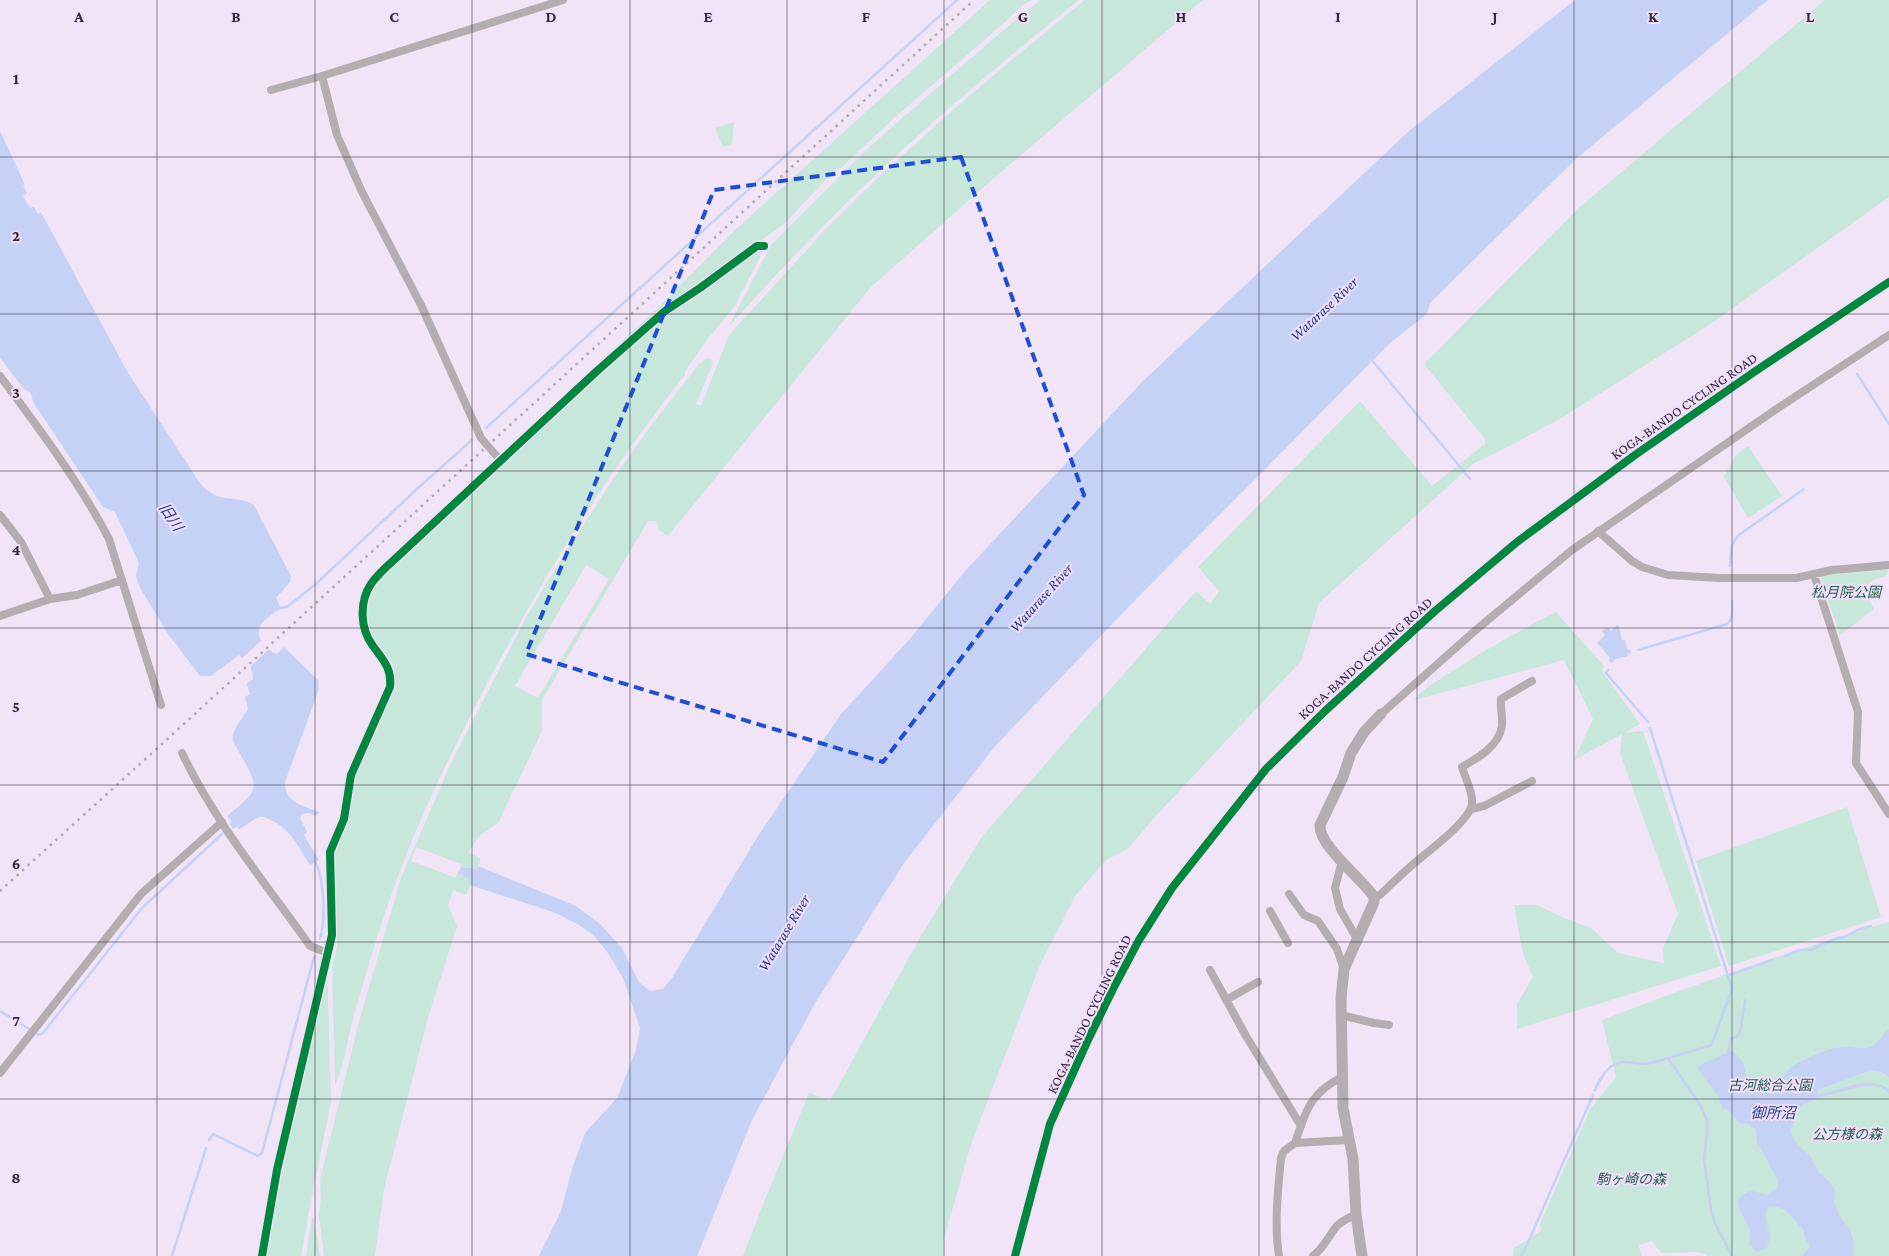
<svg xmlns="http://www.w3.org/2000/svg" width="1889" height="1256" font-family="'Crimson Pro','Noto Sans JP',serif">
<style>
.green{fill:#c7e7da;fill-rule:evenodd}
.water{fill:#c5d2f6}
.pier{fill:#f0e4f6}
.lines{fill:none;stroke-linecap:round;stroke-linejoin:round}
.stream{stroke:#c5d2f6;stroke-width:2.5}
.street{stroke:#b4aeb0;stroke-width:8}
.secondary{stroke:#b4adb1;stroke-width:11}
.rail{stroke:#b2abb0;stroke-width:2.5;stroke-dasharray:2.5 5;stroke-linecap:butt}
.cycleway-casing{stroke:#f2ddfd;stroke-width:11}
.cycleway{stroke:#00873e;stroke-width:8}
.marked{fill:none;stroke:#1d4ed8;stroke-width:4;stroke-dasharray:10 6;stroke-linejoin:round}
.grid{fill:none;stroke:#312935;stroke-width:1;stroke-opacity:0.55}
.labels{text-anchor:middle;stroke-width:4;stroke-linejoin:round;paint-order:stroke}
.street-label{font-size:14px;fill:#312935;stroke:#f2ddfd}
.park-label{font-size:14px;font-style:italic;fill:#206446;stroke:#f2ddfd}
.water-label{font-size:15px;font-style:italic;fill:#183f91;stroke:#f2ddfd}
.grid-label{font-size:16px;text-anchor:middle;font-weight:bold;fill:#312935;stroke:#f2ddfd;stroke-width:4;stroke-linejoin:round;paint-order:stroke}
</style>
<rect width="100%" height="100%" fill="#f0e4f6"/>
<path class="green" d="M990 0H1032L1024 4 1005 22 893 119 841 168 836 169 785 223 709 278 603 362 597 364 660 306 735 230Z
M1040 0H1079C1012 54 945 109 883 168 829 219 778 272 729 326L771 245 868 148 980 50Z
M1085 0H1203L994 178 871 287 668 536 659 530 656 521H648L542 700V731L498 823 479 836 468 853 481 858 477 869 461 867V864L416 847 411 861 456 878 458 872 472 881 466 895 453 890 448 905 457 926 428 1018 384 1189 375 1256H324L319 1215 321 1198 320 1179 360 1018 401 878 452 761 529 612 577 535 615 476 650 427 699 364 708 358 712 360 713 363 696 404 701 406 729 335 825 230 877 179 946 116 1008 63ZM586 565 609 579 538 698 515 686Z
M1825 0H1889V197L1709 325 1558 420 1494 454 1474 463 1319 603 1301 661 1153 819 1128 849 1106 860 1075 896 1040 965 971 1144 943 1242V1256H743L762 1207 809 1093 830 1101 922 934 981 838 1196 591 1210 604 1219 591 1198 567 1360 401 1432 486 1485 444V439L1424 364 1580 207Z
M734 122 732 144 723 147 715 128Z
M757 249H762L760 257 734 307 707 340 685 371V375C605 475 538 585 479 699 454 748 429 797 409 848 387 902 370 959 354 1015 349 1033 343 1071 335 1085L332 966 337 947 335 854 347 821 352 784 357 768 394 690 395 677 393 664 377 644 370 632 367 613 372 590 388 571 660 318 715 282Z
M1748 446 1782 496 1748 518 1724 477 1735 456Z
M1888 568 1887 575C1863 583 1862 586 1874 609L1840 635 1820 577 1825 574Z
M1556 612 1604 666 1602 671 1640 724 1624 733 1643 731 1721 966 1517 1029V1004L1533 977 1523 954 1514 905H1537L1562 917 1591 928 1618 953 1664 963 1663 948 1678 914 1620 753 1622 734 1574 760 1593 719 1564 660 1414 700C1425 687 1440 679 1454 670 1487 649 1521 630 1556 612Z
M1847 807 1881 917 1729 966 1696 861Z
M1889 922V1256H1707L1706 1254 1694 1252 1661 1253 1652 1241 1639 1245 1641 1256H1513L1514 1248 1541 1231 1540 1224 1590 1109 1616 1077 1602 1020C1697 984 1792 950 1889 922Z
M327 966 331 1102 310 1206 301 1256H264L278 1178Z
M312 1217 314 1220 320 1256H306Z"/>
<path class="water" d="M1575 0H1768L1577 158 1430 303 1427 314 1390 343 1142 593 996 745 904 863 814 1005 752 1120 697 1256H539L561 1211 572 1169 585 1133 617 1098 636 1050 640 1028 623 978 606 950 593 935 579 925 556 913 470 885 471 881 458 872 461 867 477 869 478 866 576 906 600 924 622 948 639 982 650 991 663 989 672 978 758 836 841 714 908 641 966 570 1142 382 1409 131Z
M0 131 25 185 23 186 27 193 23 196 30 208 34 207 38 214 41 212 128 373 200 483C219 506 233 493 254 505L291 576 290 582 276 598 281 608C267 618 250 627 264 645 269 650 271 652 277 654L284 647 318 680 319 689 285 782C284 802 303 806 319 812L317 816 308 813 302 814 300 818 307 832 304 835 319 860 310 865C299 848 291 829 271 820 267 819 264 816 260 817 252 819 247 826 239 829L237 827 233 829 230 824 232 822 227 816C259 790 261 790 240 754 237 748 232 742 233 736 234 727 244 717 248 709L245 697 250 694 247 684 253 679 251 667 239 655 211 676H200L168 634 139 586 136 576 139 563 115 512 103 507 33 402 31 393 24 389 0 358Z
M1617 625 1619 626 1622 640H1625L1627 649 1630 650 1631 653 1628 654V656L1615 659 1613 663 1609 661 1610 658 1597 643 1605 635 1602 631 1608 627 1611 631Z
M1889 1029V1078L1885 1073 1871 1070 1818 1090 1817 1094C1841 1093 1863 1073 1889 1089V1094C1886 1090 1882 1087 1876 1086 1865 1084 1810 1099 1801 1106 1795 1111 1797 1121 1790 1130L1795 1142 1811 1157 1818 1172 1831 1183 1835 1190 1834 1202 1841 1219 1850 1229 1854 1242V1256H1803L1810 1246 1804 1236V1230C1790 1218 1791 1207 1769 1206L1765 1214 1770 1237 1767 1248 1757 1252 1749 1244C1755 1222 1740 1222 1738 1201 1748 1187 1752 1191 1767 1195L1778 1187V1180L1757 1142 1756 1129 1747 1123 1741 1124 1726 1108 1723 1110 1718 1096 1698 1069 1700 1065 1731 1051C1748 1061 1742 1068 1749 1083L1754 1084 1762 1090C1781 1091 1780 1073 1796 1064 1810 1057 1827 1048 1843 1047 1852 1046 1861 1050 1870 1047 1878 1044 1882 1034 1889 1029Z"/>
<path class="pier" d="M263 639 270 648 248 669 240 660Z"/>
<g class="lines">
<path class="stream" d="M1371 359 1470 479
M1857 374 1889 424
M486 428 957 0
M1730 566C1731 553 1730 544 1739 535L1804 489
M278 608 287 607 317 583 418 488 472 440
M1638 650 1727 624C1734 618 1732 610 1732 601
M1608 670 1606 673 1648 722
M1650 728 1732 989 1712 1044 1709 1046 1668 1058 1702 1108 1707 1121V1131L1704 1161 1711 1210 1715 1223 1732 1256
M315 861C324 878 326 919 320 938
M1785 956 1800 950H1811L1837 938 1845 937 1857 930 1871 926
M1729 975 1772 960
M0 1011 39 1035 43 1033 142 908 222 834
M1728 1053 1730 1039 1736 1037 1740 1033 1745 1000
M1595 1090C1601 1077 1609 1062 1625 1062 1632 1062 1639 1064 1645 1064 1653 1063 1661 1060 1668 1058
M209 1140 213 1134 258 1156 262 1153 314 957
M172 1256 206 1148
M1522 1256 1593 1095"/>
<path class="street" d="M322 76 337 135 362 192 421 305 481 438 501 461
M271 90 322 76 563 0
M0 376C37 426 80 483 109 539L161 705
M0 515 21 542 50 599
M1598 531 1632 561 1642 567 1668 575 1720 578H1796L1832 570 1889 565
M1814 575 1858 712 1856 763 1889 814
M0 616 50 599 77 595 122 580
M1381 714 1477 629 1572 550 1775 410 1889 335
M182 753C214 820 262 879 305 939L310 946 328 953
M1471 809 1484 806 1532 781
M1342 861 1335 888 1340 909 1357 939
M1289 894 1304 915 1318 921 1337 949 1344 969
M1374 897 1380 895C1390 885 1401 875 1411 866 1424 854 1471 821 1472 803 1473 791 1465 778 1462 767 1478 758 1499 746 1502 726 1503 717 1500 708 1501 699L1532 681
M1270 911 1288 943
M1210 970 1246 1036 1301 1126
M1226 1000 1258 982
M1341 1015 1374 1023 1389 1025
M0 1073 141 894 222 822
M1295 1143C1306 1111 1309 1094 1342 1077
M262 1256 277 1170 332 935 330 852 344 819 351 775 390 687C392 668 383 660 373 646 360 629 359 602 371 584 377 575 386 567 395 559L597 371 665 311 700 288 757 246H764
M1279 1256C1274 1223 1278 1190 1281 1158L1284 1151 1295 1143 1349 1140
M1313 1256C1324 1248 1328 1237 1336 1227 1341 1221 1349 1218 1356 1214"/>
<path class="secondary" d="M1362 1256 1356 1214 1353 1159 1343 1108 1341 998 1344 969 1374 902V897C1362 878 1319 847 1320 825L1343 777 1351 753 1364 732 1381 714"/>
<path class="rail" d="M0 891 174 733 974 0"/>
<g class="cycleway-casing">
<path id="cycleway" d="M262 1256 277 1170 332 935 330 852 344 819 351 775 390 687C392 668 383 660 373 646 360 629 359 602 371 584 377 575 386 567 395 559L597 371 665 311 700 288 757 246H764
M1015 1256 1050 1124 1087 1042 1113 989 1139 940 1172 888 1266 769 1325 711 1435 611 1517 542 1635 455 1754 372 1889 282"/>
</g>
<use href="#cycleway" class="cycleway"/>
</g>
<path class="marked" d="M961 157 1084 495 883 762 526 654 714 190Z"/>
<path class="grid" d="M157 0V1256M315 0V1256M472 0V1256M630 0V1256M787 0V1256M944 0V1256M1102 0V1256M1259 0V1256M1417 0V1256M1574 0V1256M1732 0V1256M0 157H1889M0 314H1889M0 471H1889M0 628H1889M0 785H1889M0 942H1889M0 1099H1889"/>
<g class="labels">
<g class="street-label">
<text transform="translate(1684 406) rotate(-35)" y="5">KOGA-BANDO CYCLING ROAD</text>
<text transform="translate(1365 658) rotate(-42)" y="5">KOGA-BANDO CYCLING ROAD</text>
<text transform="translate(1089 1014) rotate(-64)" y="5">KOGA-BANDO CYCLING ROAD</text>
</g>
<g class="park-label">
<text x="1846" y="597">松月院公園</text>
<text x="1770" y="1090">古河総合公園</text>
<text x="1847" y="1139">公方様の森</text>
<text x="1631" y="1184">駒ヶ崎の森</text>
</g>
<g class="water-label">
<text transform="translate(1324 309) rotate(-43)" y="5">Watarase River</text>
<text transform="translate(171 517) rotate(56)" y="5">旧川</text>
<text transform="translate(1041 598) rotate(-48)" y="5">Watarase River</text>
<text transform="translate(784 933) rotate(-59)" y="5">Watarase River</text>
<text x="1773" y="1118">御所沼</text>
</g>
</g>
<g class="grid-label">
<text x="79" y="22">A</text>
<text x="236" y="22">B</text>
<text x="394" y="22">C</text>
<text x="551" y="22">D</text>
<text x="708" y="22">E</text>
<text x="866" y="22">F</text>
<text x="1023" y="22">G</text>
<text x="1181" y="22">H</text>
<text x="1338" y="22">I</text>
<text x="1495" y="22">J</text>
<text x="1653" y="22">K</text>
<text x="1810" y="22">L</text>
<text x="16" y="84">1</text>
<text x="16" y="241">2</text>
<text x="16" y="398">3</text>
<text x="16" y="555">4</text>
<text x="16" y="712">5</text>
<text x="16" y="869">6</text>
<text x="16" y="1026">7</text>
<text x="16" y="1183">8</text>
</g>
</svg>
